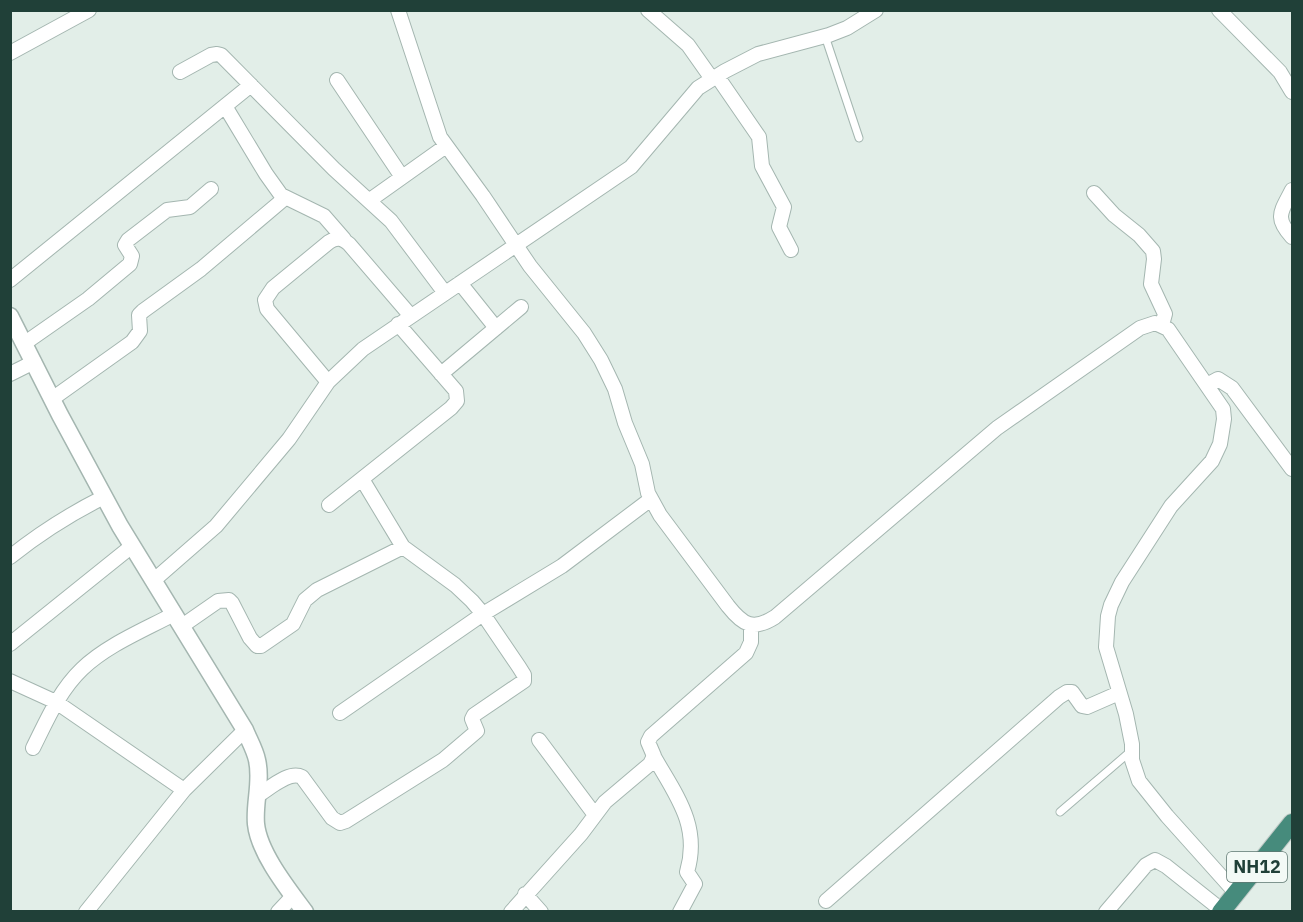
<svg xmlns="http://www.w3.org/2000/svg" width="1303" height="922" font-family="'IBM Plex Sans',sans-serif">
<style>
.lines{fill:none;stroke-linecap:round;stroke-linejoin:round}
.service-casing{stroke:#a4b6b0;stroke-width:9}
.minor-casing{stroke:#a4b6b0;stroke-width:16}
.tertiary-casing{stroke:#a4b6b0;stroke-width:19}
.trunk-casing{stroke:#c1cac7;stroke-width:20}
.service{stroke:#fff;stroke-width:7}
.minor{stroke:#fff;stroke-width:14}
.tertiary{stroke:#fff;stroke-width:16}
.trunk{stroke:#468b7c;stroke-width:18}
.labels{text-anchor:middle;stroke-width:5;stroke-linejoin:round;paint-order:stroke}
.shield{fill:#f3faf6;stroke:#5f7871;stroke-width:1.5}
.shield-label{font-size:18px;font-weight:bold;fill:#204038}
</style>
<rect width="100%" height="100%" fill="#e2eee8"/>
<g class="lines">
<g class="service-casing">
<path id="service" d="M825 36 859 138
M1060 812 1131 751"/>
</g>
<g class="minor-casing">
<path id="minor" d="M398 10 440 137 483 196 530 266 584 333 601 360 615 389 625 423 642 464 648 493 660 515 728 606C743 625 753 631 775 617L997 428 1140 328 1155 323 1168 329 1223 409 1224 419 1220 444 1212 461 1171 506 1122 582 1111 605 1108 616 1106 647 1126 714 1132 744V760L1139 781 1167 816 1236 893
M648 10 688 45 712 79
M1219 10 1280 72 1292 92
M10 53 89 10
M180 72 211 55 217 54 221 55 334 169 391 221 445 293
M717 76 759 137 762 166 784 207 779 227 791 250
M337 80 402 177
M225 106 266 174 281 195 324 216 344 239
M1292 190C1281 212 1274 217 1292 237
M1094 193 1114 215 1139 235 1153 251 1154 259 1151 284 1165 314 1162 325
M370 200 446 146
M10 280 251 85
M460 283 496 328
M25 343 88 299 130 264 132 256 125 245 128 240 167 210 190 207 211 189
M10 374 34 362
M441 374 521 307
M328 382 267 309 265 300 273 288 329 242C337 237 342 238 349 244L410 315
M1207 385 1218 379 1232 388 1292 469
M52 399 132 342 140 331 139 315 143 311 201 269 285 198
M329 505 451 408 457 401 456 391 398 324
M10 557C40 533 70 514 104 497
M153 581 216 526 289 439 328 382 363 349 631 167 698 88 725 71 758 54 829 35 847 28 876 10
M182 626 218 601 229 600 232 603 250 638 257 646H261L293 624 305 600 317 590 403 547
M10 644 132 546
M10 681 56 702 184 790
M340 713 483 614 562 566 651 499
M539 740 595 815
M33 748C47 720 59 691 82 669 107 645 144 630 174 614
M653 755C675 794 701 825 687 872L695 884 680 912
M257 796C269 789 289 770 302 777L332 818 340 823 346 821 443 760 477 731 472 719 474 715 524 681V675L519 667 483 614 472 601 455 585 403 547 362 479
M525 894 541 912
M826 901 1059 697 1067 692H1072L1082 706 1087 707 1119 693
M86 912 184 790 245 730
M278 912 293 896
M511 912 581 834 605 802 650 764 654 756 648 742 651 736 746 653 751 642V625
M1106 912 1146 865 1155 860 1166 866 1224 912"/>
</g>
<g class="tertiary-casing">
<path id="tertiary" d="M10 316 60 415 120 526 245 730C249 740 255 750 257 760 262 781 254 803 256 824 259 853 288 889 305 912"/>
</g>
<g class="trunk-casing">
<path id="trunk" d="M1221 912 1292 823"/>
</g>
<use href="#service" class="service"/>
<use href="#minor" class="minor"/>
<use href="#tertiary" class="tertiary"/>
<use href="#trunk" class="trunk"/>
</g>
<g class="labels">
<rect class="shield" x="1227" y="852" width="60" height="30" rx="4.5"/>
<g class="shield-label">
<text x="1257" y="873">NH12</text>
</g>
</g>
<rect width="1303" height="922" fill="none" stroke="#204038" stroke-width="24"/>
</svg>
